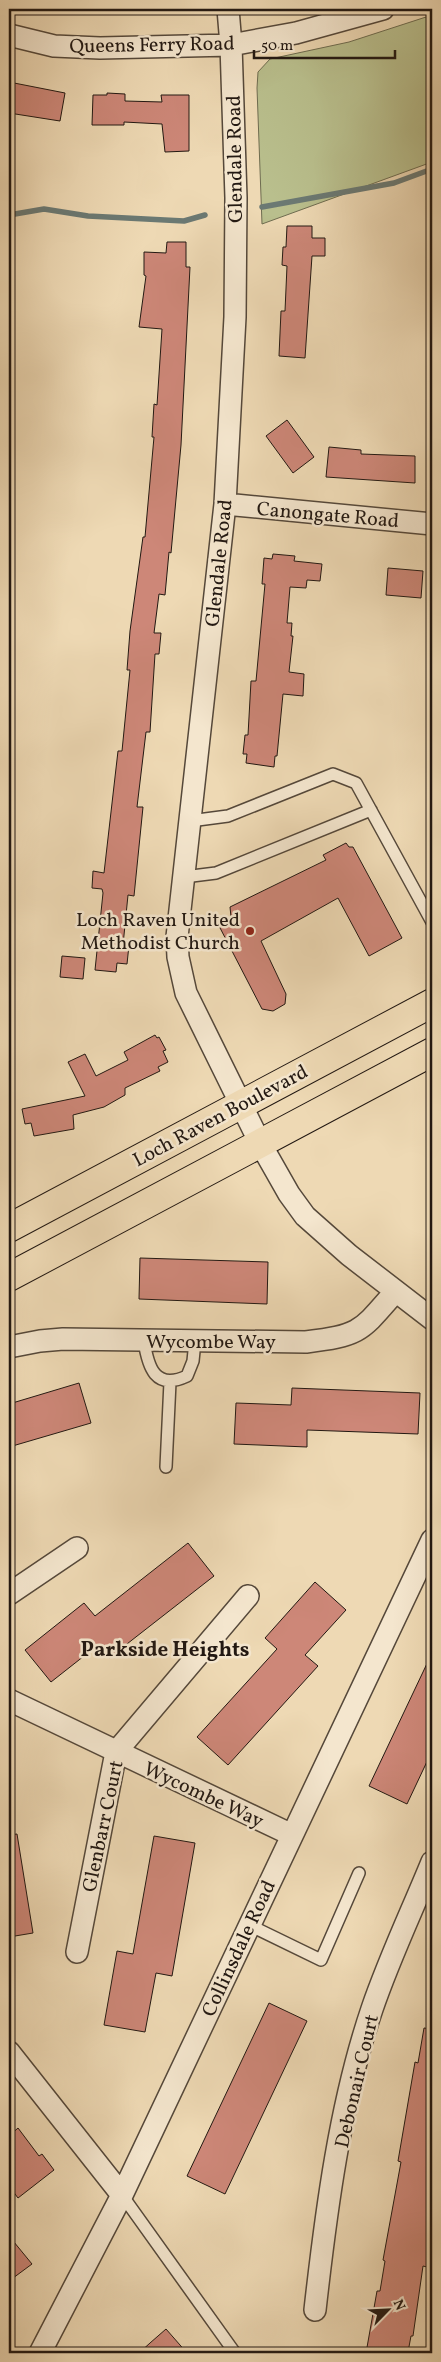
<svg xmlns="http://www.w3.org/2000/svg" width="441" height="2362" font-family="Vollkorn,serif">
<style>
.green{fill:#b9bf8d;stroke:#6e6c50}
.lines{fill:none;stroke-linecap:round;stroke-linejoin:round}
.stream{stroke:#6b7973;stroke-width:5.5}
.building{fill:#cd8778;stroke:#221812}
.service-casing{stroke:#55483a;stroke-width:14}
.minor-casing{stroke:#55483a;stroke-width:24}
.primary-casing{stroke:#221812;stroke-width:30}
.service{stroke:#f4e6ce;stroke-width:11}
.minor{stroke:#f4e6ce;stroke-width:21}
.primary{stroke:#eed9b4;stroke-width:28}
.poi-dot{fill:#8f2418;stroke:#f4e6ce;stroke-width:2}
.labels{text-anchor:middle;stroke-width:5;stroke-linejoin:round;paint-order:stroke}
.street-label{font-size:20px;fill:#221812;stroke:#f4e6ce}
.poi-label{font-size:20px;fill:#221812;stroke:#f4e6ce;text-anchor:end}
.neighbourhood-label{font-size:21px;font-weight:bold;fill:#221812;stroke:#f4e6ce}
</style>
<rect width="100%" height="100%" fill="#eed9b4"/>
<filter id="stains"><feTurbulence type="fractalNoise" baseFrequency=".004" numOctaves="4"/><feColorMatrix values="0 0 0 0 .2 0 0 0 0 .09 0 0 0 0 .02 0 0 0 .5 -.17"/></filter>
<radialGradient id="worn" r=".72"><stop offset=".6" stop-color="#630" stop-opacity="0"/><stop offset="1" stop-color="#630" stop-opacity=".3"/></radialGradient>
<path class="green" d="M426 17 432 32V162L262 224 257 88 258 72 270 59 349 42Z"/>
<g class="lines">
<path class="stream" d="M262 207 394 183 432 169
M9 215 44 209 88 216 184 221 205 215"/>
</g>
<path class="building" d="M9 82 65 93 60 121 9 113Z
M107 93 125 94V101L162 102 161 95H189V151L165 152 162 124 124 122V125H92L93 95H107Z
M287 226H312V238H325V256H312L305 358 279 356 281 311H285L287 266 282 265 283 247H286Z
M167 242H186V267H190L181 445 171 553 169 552 165 595 159 594 154 633H161L159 654H155L150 732H146L137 807H143L134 896 128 895 123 945H129L127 964 117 963 116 972 95 970 103 893 102 889 92 888 93 871 104 873 118 751H122L130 670H127L130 631 143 537H145L154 437H152L154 404 157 405 162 329 139 327 146 276 144 275V252L166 253Z
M287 420 314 457 293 473 266 436Z
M329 447 361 450V454L415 456V483L326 477Z
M273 554 295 556 294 561 322 564 320 581 307 580 306 588 290 587 287 623H292L291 636H293L289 672 304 674 303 696 283 694 277 756H275L274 767 246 763 247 754H243L245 735H248L251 681H256L265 584H262L264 558 272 559Z
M388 568 423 571 421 598 386 595Z
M346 843 349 847H353L402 938 369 956 338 898 261 941 286 994 285 1004 273 1011 262 1009 218 924 231 917 230 907 326 860 323 855Z
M62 956 85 958 83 979 60 977Z
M155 1035 157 1038 159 1037 166 1050 163 1051 168 1062 158 1067 160 1071 125 1088V1095L104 1107 73 1115 74 1129 34 1136 31 1123 25 1124 22 1109 85 1096 68 1062 85 1054 96 1076 128 1060 124 1052Z
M140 1258 268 1262 267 1304 139 1299Z
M79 1383 91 1423 9 1447V1404Z
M292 1388 420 1393 418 1434 307 1430V1447L234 1444 236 1403 291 1405Z
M188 1543 214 1576 109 1658 98 1645 51 1682 25 1650 84 1603 95 1616Z
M315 1582 346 1610 305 1655 318 1666 228 1765 197 1737 277 1649 265 1638Z
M432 1653V1751L407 1804 369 1786Z
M17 1834 33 1933 9 1937V1835Z
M154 1836 195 1843 172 1976 156 1973 145 2032 104 2025 117 1951 133 1954Z
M269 2003 307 2021 225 2194 187 2176Z
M424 2028 432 2029V2238L427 2267 423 2266 413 2336H411L408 2352 366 2353 377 2291H380L385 2261 383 2260 401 2162 398 2161 415 2062 418 2063Z
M18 2128 39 2156 42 2154 54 2170 18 2198 9 2186V2136Z
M9 2236 32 2264 9 2281Z
M166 2329 187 2353H139L150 2343Z"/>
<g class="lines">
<g class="service-casing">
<path id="service" d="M190 821 228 816 333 774 356 783 432 922
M184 877 216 873 371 810
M144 1341C148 1367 155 1391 187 1376L193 1361 195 1341
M166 1467 170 1382
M249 1925 321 1960 359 1873
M122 2195 235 2353"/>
</g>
<g class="minor-casing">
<path id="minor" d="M228 9 231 45 236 198 235 317 225 504 177 937 178 957 186 993 260 1143 289 1194 305 1216 349 1255 432 1319
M9 35 54 46 100 48 231 45 296 33 383 9
M225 504 432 524
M9 1347 40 1341 63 1339 306 1342C361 1335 360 1332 395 1292
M9 1594 77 1548
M9 1700 292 1835
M77 1952 116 1752 248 1596
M9 2052 122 2195
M315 2310C326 2212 340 2103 372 2009 389 1959 412 1911 432 1862
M40 2353 122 2195 432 1540"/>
</g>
<g class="primary-casing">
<path id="primary" d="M9 1228 432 1003
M9 1277 432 1052"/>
</g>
<use href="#service" class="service"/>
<use href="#minor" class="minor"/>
<use href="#primary" class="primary"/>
</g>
<circle class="poi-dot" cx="250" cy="931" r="5"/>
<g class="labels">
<g class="street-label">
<text transform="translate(152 44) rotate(-1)" y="7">Queens Ferry Road</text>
<text transform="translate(234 159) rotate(-91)" y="7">Glendale Road</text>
<text transform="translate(328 514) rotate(5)" y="7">Canongate Road</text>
<text transform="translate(218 563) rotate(-84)" y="7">Glendale Road</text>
<text transform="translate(220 1115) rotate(-28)" y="7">Loch Raven Boulevard</text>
<text x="211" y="1348">Wycombe Way</text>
<text transform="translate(204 1794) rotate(25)" y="7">Wycombe Way</text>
<text transform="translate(102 1826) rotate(-78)" y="7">Glenbarr Court</text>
<text transform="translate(238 1948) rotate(-65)" y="7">Collinsdale Road</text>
<text transform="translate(356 2081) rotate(-77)" y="7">Debonair Court</text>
</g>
<g class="poi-label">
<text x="240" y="926">Loch Raven United<tspan x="240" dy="23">Methodist Church</tspan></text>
</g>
<g class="neighbourhood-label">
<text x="165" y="1656">Parkside Heights</text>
</g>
</g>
<rect width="441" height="2362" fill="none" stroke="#eed9b4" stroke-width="30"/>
<rect x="10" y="10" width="421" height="2342" fill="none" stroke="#221812" stroke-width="2.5"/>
<rect x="15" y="15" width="411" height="2332" fill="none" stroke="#221812"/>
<g transform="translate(388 2310) rotate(66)" stroke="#f4e6ce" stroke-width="4" paint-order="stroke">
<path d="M0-4L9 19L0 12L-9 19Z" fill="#221812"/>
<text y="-8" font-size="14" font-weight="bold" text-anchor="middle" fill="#221812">N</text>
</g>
<path d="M254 50v8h141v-8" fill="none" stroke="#221812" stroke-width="2.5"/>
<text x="261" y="50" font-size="15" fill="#221812" stroke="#f4e6ce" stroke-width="4" paint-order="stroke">50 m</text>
<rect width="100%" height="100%" filter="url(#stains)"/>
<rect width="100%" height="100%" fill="url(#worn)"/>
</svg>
